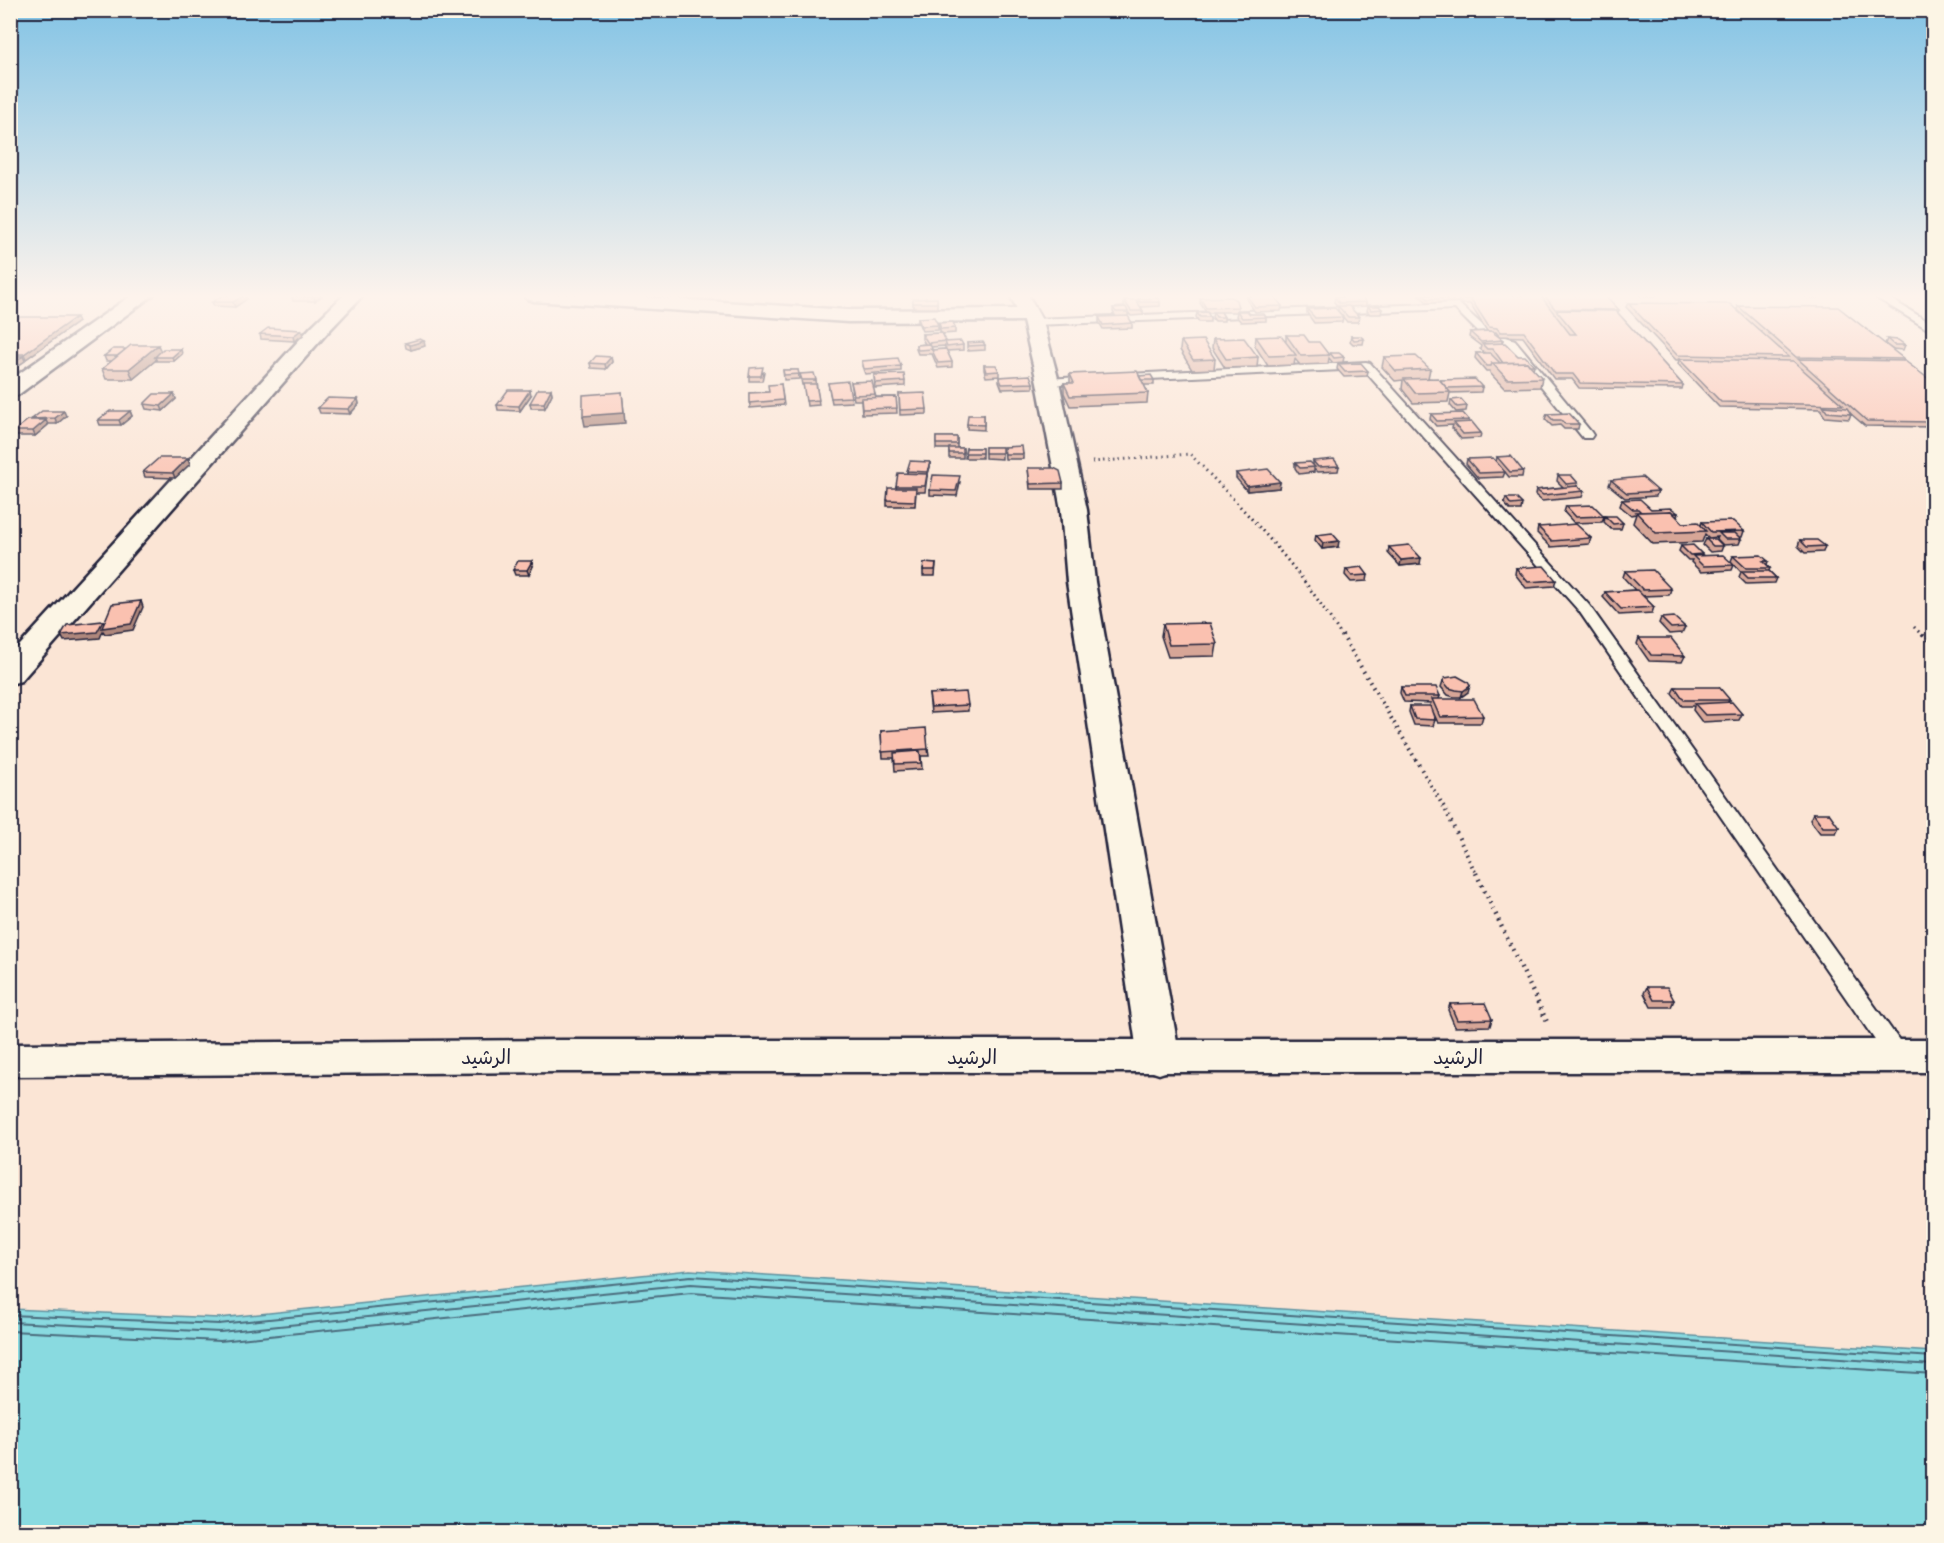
<svg xmlns="http://www.w3.org/2000/svg" width="1944" height="1543" font-family="'Comic Neue','Playpen Sans Arabic',sans-serif">
<style>
.water{fill:#89dae0;stroke:#60909e;stroke-width:1.5}
.lines{fill:none;stroke-linecap:round;stroke-linejoin:round}
.shore{stroke:#4b6c7d;stroke-width:2}
.lane-casing{stroke:#22223b;stroke-width:4}
.street-casing{stroke:#22223b;stroke-width:5}
.secondary-casing{stroke:#22223b;stroke-width:5}
.path-far2{stroke:#22223b;stroke-width:3;stroke-dasharray:1.5 4;stroke-linecap:butt}
.path-far1{stroke:#22223b;stroke-width:4;stroke-dasharray:1.5 4.5;stroke-linecap:butt}
.path{stroke:#22223b;stroke-width:4.5;stroke-dasharray:1.5 5;stroke-linecap:butt}
.lane{fill:#fcf5e5;fill-rule:evenodd}
.street{fill:#fcf5e5;fill-rule:evenodd}
.secondary{fill:#fcf5e5;fill-rule:evenodd}
.wall{fill:#d7a697;stroke:#22223b;stroke-width:1.5;fill-rule:evenodd}
.shaded-wall{fill:#af877b;stroke:#22223b;stroke-width:1.5}
.building{fill:#fac1b0;stroke:#22223b;stroke-width:1.5}
.labels{text-anchor:middle;stroke-width:4.5;stroke-linejoin:round;paint-order:stroke}
.near-street-label{font-size:20px;fill:#22223b;stroke:#fcf5e5}
</style>
<rect width="100%" height="100%" fill="#fbe5d5"/>
<filter id="ink" filterUnits="userSpaceOnUse"><feTurbulence type="fractalNoise" baseFrequency=".0167" numOctaves="2"/><feDisplacementMap in="SourceGraphic" scale="12" xChannelSelector="R" yChannelSelector="G"/><feConvolveMatrix kernelMatrix="1 2 1 2 8 2 1 2 1" color-interpolation-filters="sRGB"/></filter>
<g filter="url(#ink)">
<path class="water" d="M690 1270 1933 1352V1532H11V1309L219 1318Z"/>
<g class="lines">
<path class="shore" d="M10 1315 219 1324 691 1276 1934 1357
M10 1322 220 1332 691 1284 1934 1365
M10 1331 220 1341 691 1293 1934 1374"/>
<g class="lane-casing">
<path id="lane" d="M1872 295H1884L1934 325V333Z
M1458 303 1489 331 1515 340 1591 432 1593 435 1591 438H1583L1507 344 1481 335 1455 309 1033 325 1028 322 1033 319Z
M1366 362 1370 363 1589 605 1906 1050 1909 1056 1906 1062 1898 1065 1890 1062 1579 611 1363 369 1128 380 1122 377 1128 374Z
M1095 376 1101 379 1099 381 1048 385 1042 382 1048 379Z"/>
</g>
<g class="street-casing">
<path id="street" d="M344 295H363L326 334 21 681 10 684V656L312 326Z
M525 295H613L848 310 1017 309 1010 295H1028L1043 322 1059 382 1087 510 1095 582 1180 1058 1174 1069 1159 1074 1144 1069 1138 1058 1067 582 1061 510 1037 382 1023 321 848 322 534 301 527 299Z"/>
</g>
<g class="secondary-casing">
<path id="secondary" d="M132 295H153L18 395 10 396V380Z
M561 1040H1934V1072H561L10 1076V1044Z"/>
</g>
<path class="path-far2" d="M1092 462 1190 454C1246 512 1301 568 1342 637
M1914 627 1924 637"/>
<path class="path-far1" d="M1342 635 1445 809 1476 874
M1923 635 1934 646"/>
<path class="path" d="M1476 873 1548 1024"/>
<use href="#lane" class="lane"/>
<use href="#street" class="street"/>
<use href="#secondary" class="secondary"/>
</g>
<path class="wall" d="M294 295H323L315 301H293L292 296Z
M1340 295H1360L1366 302V306L1350 307 1359 317 1358 322H1347L1338 311V307L1334 302 1335 297H1340Z
M1419 295H1450L1453 298 1452 302 1428 303Z
M1456 295H1605L1619 310 1618 313 1683 385 1682 389 1579 388 1572 379H1554L1523 337 1499 336 1496 332H1492L1503 340 1502 343 1518 356 1534 365 1533 369 1542 378 1540 387 1504 388 1490 373V371H1486L1475 358 1476 353H1485L1480 349 1481 346 1469 337 1470 332 1487 331 1470 304H1461Z
M1631 295H1656V296Z
M1802 295H1818L1817 298 1804 297Z
M1247 296 1282 306 1281 311 1255 312 1247 300Z
M937 298V308H913V299Z
M1200 298 1238 307 1237 311 1266 317V321L1241 322 1236 316 1237 312H1221L1224 317V321H1215L1212 317 1213 313H1207L1210 317V322H1199L1196 317 1197 313 1206 312 1200 303Z
M247 299 235 307 214 306 212 302Z
M1138 299 1160 302V306L1141 307 1143 311V315L1131 316 1128 312V316L1132 323V328L1103 329 1099 322V317H1116L1113 312V308L1125 307 1124 305V300L1138 302Z
M1628 303 1737 310 1738 306 1904 359 1903 361 1934 383V427L1865 426 1851 414 1849 419 1825 417 1821 411V409L1719 407 1678 364 1679 360H1676L1626 307Z
M1368 306 1382 309 1381 314H1370L1367 311Z
M1307 309 1343 317 1342 322 1314 323 1307 313Z
M10 317 78 322 26 359H24L25 361 10 371Z
M918 318 938 325V330L922 331 918 322Z
M939 323 955 328V333L943 334 946 342 963 345V350L947 351 952 362V367L938 368 932 354H918L916 349V345L925 344 922 339V334L941 333 939 328ZM945 346V349L932 350 931 347Z
M301 330 303 335 294 341 261 339 260 334Z
M1286 335 1309 342 1329 355 1330 353 1344 357 1343 362 1333 363 1329 358 1328 364 1300 365 1295 359 1294 365 1268 366 1255 346 1256 337 1286 341Z
M1351 336 1364 339 1363 344H1353L1350 341Z
M1213 339 1258 357 1257 367 1225 368 1212 348Z
M1887 339 1905 345 1903 350 1892 349 1885 344Z
M1181 341 1215 359 1214 369 1192 370 1180 350Z
M405 343 425 346 411 350 406 348Z
M967 343 985 345V350L968 351 967 348Z
M161 351 182 354 174 361H156V360L133 379H106L102 369 112 361H106L104 356Z
M611 357 612 362 606 369 591 368 590 363Z
M1384 357 1430 369 1428 378 1482 387 1481 392 1450 393 1448 402 1413 403 1402 389 1403 380 1395 381 1382 367Z
M862 361 901 366V371L865 374 862 366Z
M1338 364 1368 371 1367 376 1344 377 1337 369Z
M984 365 999 371V376L986 377 984 370Z
M783 370H798L799 379 784 380Z
M764 372 762 381H749V376Z
M800 374 816 380 819 405 807 406 804 385H802Z
M1070 374 1139 376 1154 380V385H1144L1148 393 1147 403 1070 406 1064 393V383H1070Z
M874 375 905 381V386L875 388Z
M999 377 1033 383V388L1002 389 999 381Z
M851 382 875 394 876 397H896L897 413 862 414 861 400H854Z
M828 383 851 397 852 402 832 403Z
M781 384 784 405 750 408 749 393 769 392Z
M551 389 552 394 545 408H531L530 403Z
M174 394 176 399 163 411 146 409 144 404Z
M899 394 927 409V414L900 415Z
M531 395 520 411 498 410 497 405Z
M358 399 359 404 350 414 320 413 318 408Z
M1451 400 1467 406 1466 411 1456 412 1450 405Z
M130 411 132 416 121 425H100L98 420Z
M1431 414 1469 420V422L1481 433 1480 438 1461 439 1452 428 1453 425 1436 426 1430 419Z
M1547 414 1579 424 1578 429H1564L1560 425 1552 426 1545 419Z
M984 415V430L967 429V424Z
M66 416 57 424H48V425L35 436H16L14 431 33 420 32 419Z
M936 437H957V448H963V458H949V449H936Z
M985 447H1002V459L985 458Z
M1004 447 1023 454V459H1005Z
M966 448H982V458H965Z
M1497 457 1523 471 1522 477H1509L1505 472 1503 477 1478 478 1466 464 1467 459 1496 462Z
M188 458 190 464 175 478 145 477 143 472Z
M1313 461 1339 466 1338 471 1317 472 1314 469V472L1299 474 1295 468V463L1313 465Z
M930 462V467L927 477 925 492H916L915 506H887V500L896 488V486L907 473V471Z
M1028 468 1063 483V489H1030Z
M1236 473 1280 482 1279 488 1247 491 1236 478Z
M1558 475 1578 483 1577 486 1584 491 1582 497 1542 501 1535 495 1536 490 1563 487 1557 481Z
M1611 480 1658 491 1656 496 1625 498 1609 485Z
M960 482 957 496 930 495V490Z
M1506 498 1522 504 1521 510H1510L1504 503Z
M1622 500 1651 509 1678 513 1677 516 1683 523 1701 525 1702 522 1744 531 1742 537H1740L1741 539 1739 544 1723 545 1717 539 1718 537 1709 538 1705 534 1702 542 1653 544 1633 523 1636 514 1631 515 1620 506Z
M1566 506 1604 516 1602 522 1574 523 1564 512Z
M1605 516 1623 523 1621 529H1611L1604 522Z
M1538 527 1591 538 1589 544 1551 547 1537 533Z
M1316 535 1338 547 1322 549 1315 540Z
M1706 539 1723 546 1721 551 1710 552 1703 545Z
M1800 540 1825 546 1823 552 1805 553 1798 546Z
M1681 546 1702 554V556L1734 565 1732 570 1701 572 1691 562 1692 560H1688L1679 551Z
M1389 547 1420 564 1400 566 1388 553Z
M1733 556 1768 561 1767 565 1770 568 1769 571 1776 578 1774 583 1746 584 1739 577 1741 572 1731 561Z
M936 564 935 576H923V570Z
M533 566 529 575H515L513 570Z
M1516 568 1556 580 1554 586 1526 588 1515 574Z
M1346 569 1368 575 1367 581 1351 582 1345 575Z
M1625 571 1671 589 1669 595 1643 596 1654 607 1652 613 1619 615 1603 597 1605 592 1635 590 1623 577Z
M1661 618 1685 627 1682 633 1669 634 1659 623Z
M1163 624 1217 644 1215 656 1168 657 1161 636Z
M1639 638 1685 656 1682 662 1649 661 1637 644Z
M1443 681 1468 692 1461 697H1454L1448 695 1441 687Z
M1401 687 1440 696 1439 699 1483 716 1481 723H1438L1430 705 1431 703 1404 702 1400 693Z
M1675 687 1730 700 1728 702 1742 714 1739 720 1702 722 1693 710 1694 706H1682L1672 693Z
M929 694 968 705V711L931 713Z
M1410 706 1435 720 1433 726 1414 725 1409 712Z
M881 731 928 749 929 756H921L922 769 895 771 894 758H883Z
M1813 813 1839 827 1836 833H1820L1810 820Z
M1647 987 1674 1000 1671 1007H1651L1644 993Z
M1450 1004 1492 1019 1490 1026 1455 1027 1448 1010Z"/>
<path class="shaded-wall" d="M13 295H19V296L10 302V296Z
M245 295H246L247 299 235 307 233 302Z
M316 295H323L315 301 314 297Z
M76 317 78 322 26 359 24 354Z
M301 330 303 335 294 341 293 336Z
M424 341 425 346 411 350 410 345Z
M158 345 162 354 155 357 156 360 133 379 129 369Z
M181 349 182 354 174 361 172 357Z
M23 356 25 361 10 371V365Z
M611 357 612 362 606 369 605 364Z
M551 389 552 394 545 408 544 403Z
M530 390 531 395 520 411 519 406Z
M622 392 625 423 585 426 583 416Z
M174 394 176 399 163 411 161 406Z
M358 399 359 404 350 414 348 409Z
M64 411 66 416 57 424 55 418Z
M130 411 132 416 121 425 119 420Z
M46 420 48 425 35 436 33 431Z
M188 458 190 464 175 478 173 473Z
M930 462V467L927 477V472Z
M1280 482 1279 488 1247 491V486Z
M1339 541 1338 547 1322 549 1323 543Z
M1421 558 1420 564 1400 566 1401 560Z
M532 561 533 566 529 575 527 570Z
M141 601 143 607 133 630 105 634 103 631 100 638 64 641 61 635 103 621 105 627Z
M1470 686 1468 692 1461 697 1463 691Z"/>
<path class="building" d="M223 295H245L233 302H212Z
M294 295H316L314 297 292 296Z
M1273 295 1282 306 1255 307 1247 296Z
M1342 295H1360L1366 302 1339 303 1335 297H1344Z
M1424 295H1450L1453 298 1428 299Z
M1459 295H1540L1570 334H1576L1556 310 1616 311 1683 385 1580 383 1573 374H1555L1524 332H1500L1497 328 1489 327 1471 299H1462Z
M1544 295H1605L1619 310 1555 309Z
M1231 297 1236 300 1238 307 1206 308 1200 298Z
M937 298V303H913V299Z
M1158 298 1160 302H1140L1138 299Z
M1124 300H1136L1143 311H1131Z
M1628 303 1730 304 1789 357 1677 355Z
M1338 306H1349L1359 317H1348Z
M1368 306H1379L1382 309 1371 310Z
M1738 306 1838 307 1904 359 1796 357Z
M1126 307 1128 312H1116L1113 308Z
M1335 308 1343 317 1315 318 1307 309Z
M1237 311H1247L1250 314H1264L1266 317 1242 318Z
M1207 312 1210 317H1200L1197 313Z
M1213 312H1221L1224 317H1216Z
M1128 316 1132 323 1103 325 1099 317Z
M10 317H76L24 354H10Z
M934 317 938 325 921 326 918 318Z
M953 322 955 328 941 329 939 323Z
M268 328 301 330 293 336 260 334Z
M1491 331 1503 340 1481 342 1470 332Z
M942 333 946 341 928 343 922 334Z
M1286 335H1304L1309 342H1319L1329 355 1301 356Z
M1281 336 1296 355 1269 356 1256 337Z
M1351 336H1360L1364 339 1354 340Z
M1244 338 1258 357 1226 359 1213 339Z
M420 339 424 341 410 345 405 343Z
M1887 339 1898 340 1905 345H1894Z
M1203 340 1215 359 1193 360 1181 341Z
M961 341 963 345 947 347 945 342Z
M983 342 985 345 968 346 967 343Z
M1505 343 1518 356H1525L1534 365H1529L1527 362 1503 363 1493 349H1487L1482 344Z
M930 344 932 349 918 350 916 345Z
M131 345H158L129 369H102Z
M113 349H126L117 356H104Z
M163 349H181L172 357H155Z
M946 349 952 362 938 363 932 350Z
M1330 353H1339L1344 357 1334 358Z
M1476 353H1490L1500 363H1492L1491 366H1487Z
M10 356H23L10 365Z
M596 356 611 357 605 364 590 363Z
M1416 356 1430 369 1396 371 1384 357Z
M898 358 901 366 864 369 862 361Z
M1679 359 1793 361 1843 405 1721 402Z
M1798 359 1905 361 1934 383V422L1867 421Z
M1527 362 1542 378 1507 379 1492 363Z
M1361 363 1368 371 1345 372 1338 364Z
M984 365H996L999 371 986 372Z
M763 367 761 376H749L750 368Z
M783 370H798L799 374 784 375Z
M1137 371 1148 393 1070 396 1064 383H1074L1070 374Z
M814 373 816 380H802L800 374Z
M904 374 905 381 875 383 874 375Z
M1030 375 1033 383 1002 384 999 377Z
M1151 375 1154 380H1141L1139 376Z
M1438 378 1450 392 1415 393 1404 379Z
M1475 379 1482 387 1447 388 1440 380Z
M848 381 851 397 831 398 828 383Z
M872 381 875 394 854 395 851 382Z
M781 384 783 400 749 403V393L769 392 768 385Z
M803 384H816L819 400 806 401Z
M538 389H551L544 403H530Z
M508 390H530L519 406 497 405Z
M622 392 624 413 583 416V395Z
M925 393 927 409 900 410 899 394Z
M154 394H174L161 406 144 404Z
M896 397 897 408 862 409 861 398Z
M328 398 358 399 348 409 318 408Z
M1461 399 1467 406 1457 407 1451 400Z
M1823 406 1847 408 1851 414 1827 412Z
M42 411H64L55 418 32 419Z
M110 411H130L119 420H98Z
M1463 413 1469 420 1437 421 1431 414Z
M1569 413 1579 424H1565L1561 420H1553L1547 414Z
M968 415H984V425L967 424Z
M28 420H46L33 431H14Z
M1472 422 1481 433 1463 434 1454 423Z
M936 437H957V444H936Z
M1022 446 1023 454H1005L1004 447Z
M985 447H1002V453H985Z
M949 448H963V453H949Z
M966 448H982V453H965Z
M1511 456 1523 471 1510 472 1497 457Z
M159 458H188L173 473 143 472Z
M1493 458 1505 472 1479 473 1467 459Z
M1334 459 1339 466 1318 467 1313 461Z
M910 461 930 462 927 472 907 471Z
M1310 462 1315 467 1300 468 1295 463Z
M1028 468H1054L1060 471 1063 483 1030 484Z
M1268 469 1280 482 1247 486 1236 473Z
M898 473 927 474 925 486H896Z
M933 475 960 476 956 491 930 490Z
M1558 475H1571L1578 483 1566 484Z
M1642 477 1658 491 1627 493 1611 480Z
M1577 486 1584 491 1543 495 1536 490Z
M888 488H916L915 501 887 500Z
M1506 498H1516L1522 504 1511 505Z
M1640 499 1651 509 1671 508 1678 513H1674L1671 511 1641 512 1638 509H1633L1622 500Z
M1593 505 1604 516 1576 517 1566 506Z
M1671 511 1683 523 1698 522 1706 531 1656 533 1636 512Z
M1605 516H1616L1623 523 1613 524Z
M1733 521 1744 531 1711 532 1702 522Z
M1576 524 1591 538 1552 541 1538 527Z
M1332 533 1339 541 1323 543 1316 535Z
M1719 533H1735L1741 539H1725Z
M1706 539H1716L1723 546H1713Z
M1800 540H1817L1825 546 1807 547Z
M1409 545 1421 558 1401 560 1389 547Z
M1693 545 1702 554 1690 555 1681 546Z
M1723 555 1734 565 1703 566 1693 556Z
M1761 555 1768 561H1763L1770 568H1746L1733 556Z
M518 561H532L527 570H513Z
M924 563 936 564 935 570H923Z
M1544 566 1556 580 1528 582 1516 568Z
M1362 567 1368 575 1352 576 1346 569Z
M1653 570 1671 589 1643 590 1625 571Z
M1741 571H1769L1776 578H1748Z
M1637 590 1654 607 1621 609 1605 592Z
M141 601 131 624 102 628 112 604Z
M1674 617 1685 627 1671 628 1661 618Z
M103 621 97 632 61 635 67 625Z
M1210 623 1217 644 1169 645 1163 624Z
M1639 638H1671L1685 656 1651 655Z
M1457 676 1468 682 1470 686 1463 691 1456 690 1449 688 1443 681 1445 678Z
M1401 687H1436L1440 696H1405Z
M1675 687H1719L1730 700H1684Z
M966 692 968 705 931 707 929 694Z
M1432 699H1474L1483 716 1440 717Z
M1732 702 1742 714 1705 715 1695 704Z
M1410 706H1430L1435 720 1415 719Z
M926 728 928 749 882 752 881 731Z
M920 751 921 763 895 764 894 753Z
M1813 813H1829L1839 827H1823Z
M1647 987H1667L1674 1000H1654Z
M1485 1003 1492 1019 1457 1020 1450 1004Z"/>
</g>
<linearGradient id="sky" x2="0" y2="1"><stop stop-color="#82c3e5"/><stop offset="0.58" stop-color="#fdf3ec"/><stop offset="1" stop-color="#fdf3ec" stop-opacity="0"/></linearGradient>
<rect width="1944" height="511" fill="url(#sky)"/>
<g class="labels">
<g class="near-street-label">
<text x="486" y="1064">الرشيد</text>
<text x="972" y="1064">الرشيد</text>
<text x="1458" y="1064">الرشيد</text>
</g>
</g>
<rect width="1944" height="1543" fill="none" stroke="#fcf5e5" stroke-width="36"/>
<rect x="18" y="18" width="1908" height="1507" fill="none" stroke="#22223b" stroke-width="2" filter="url(#ink)"/>
</svg>
